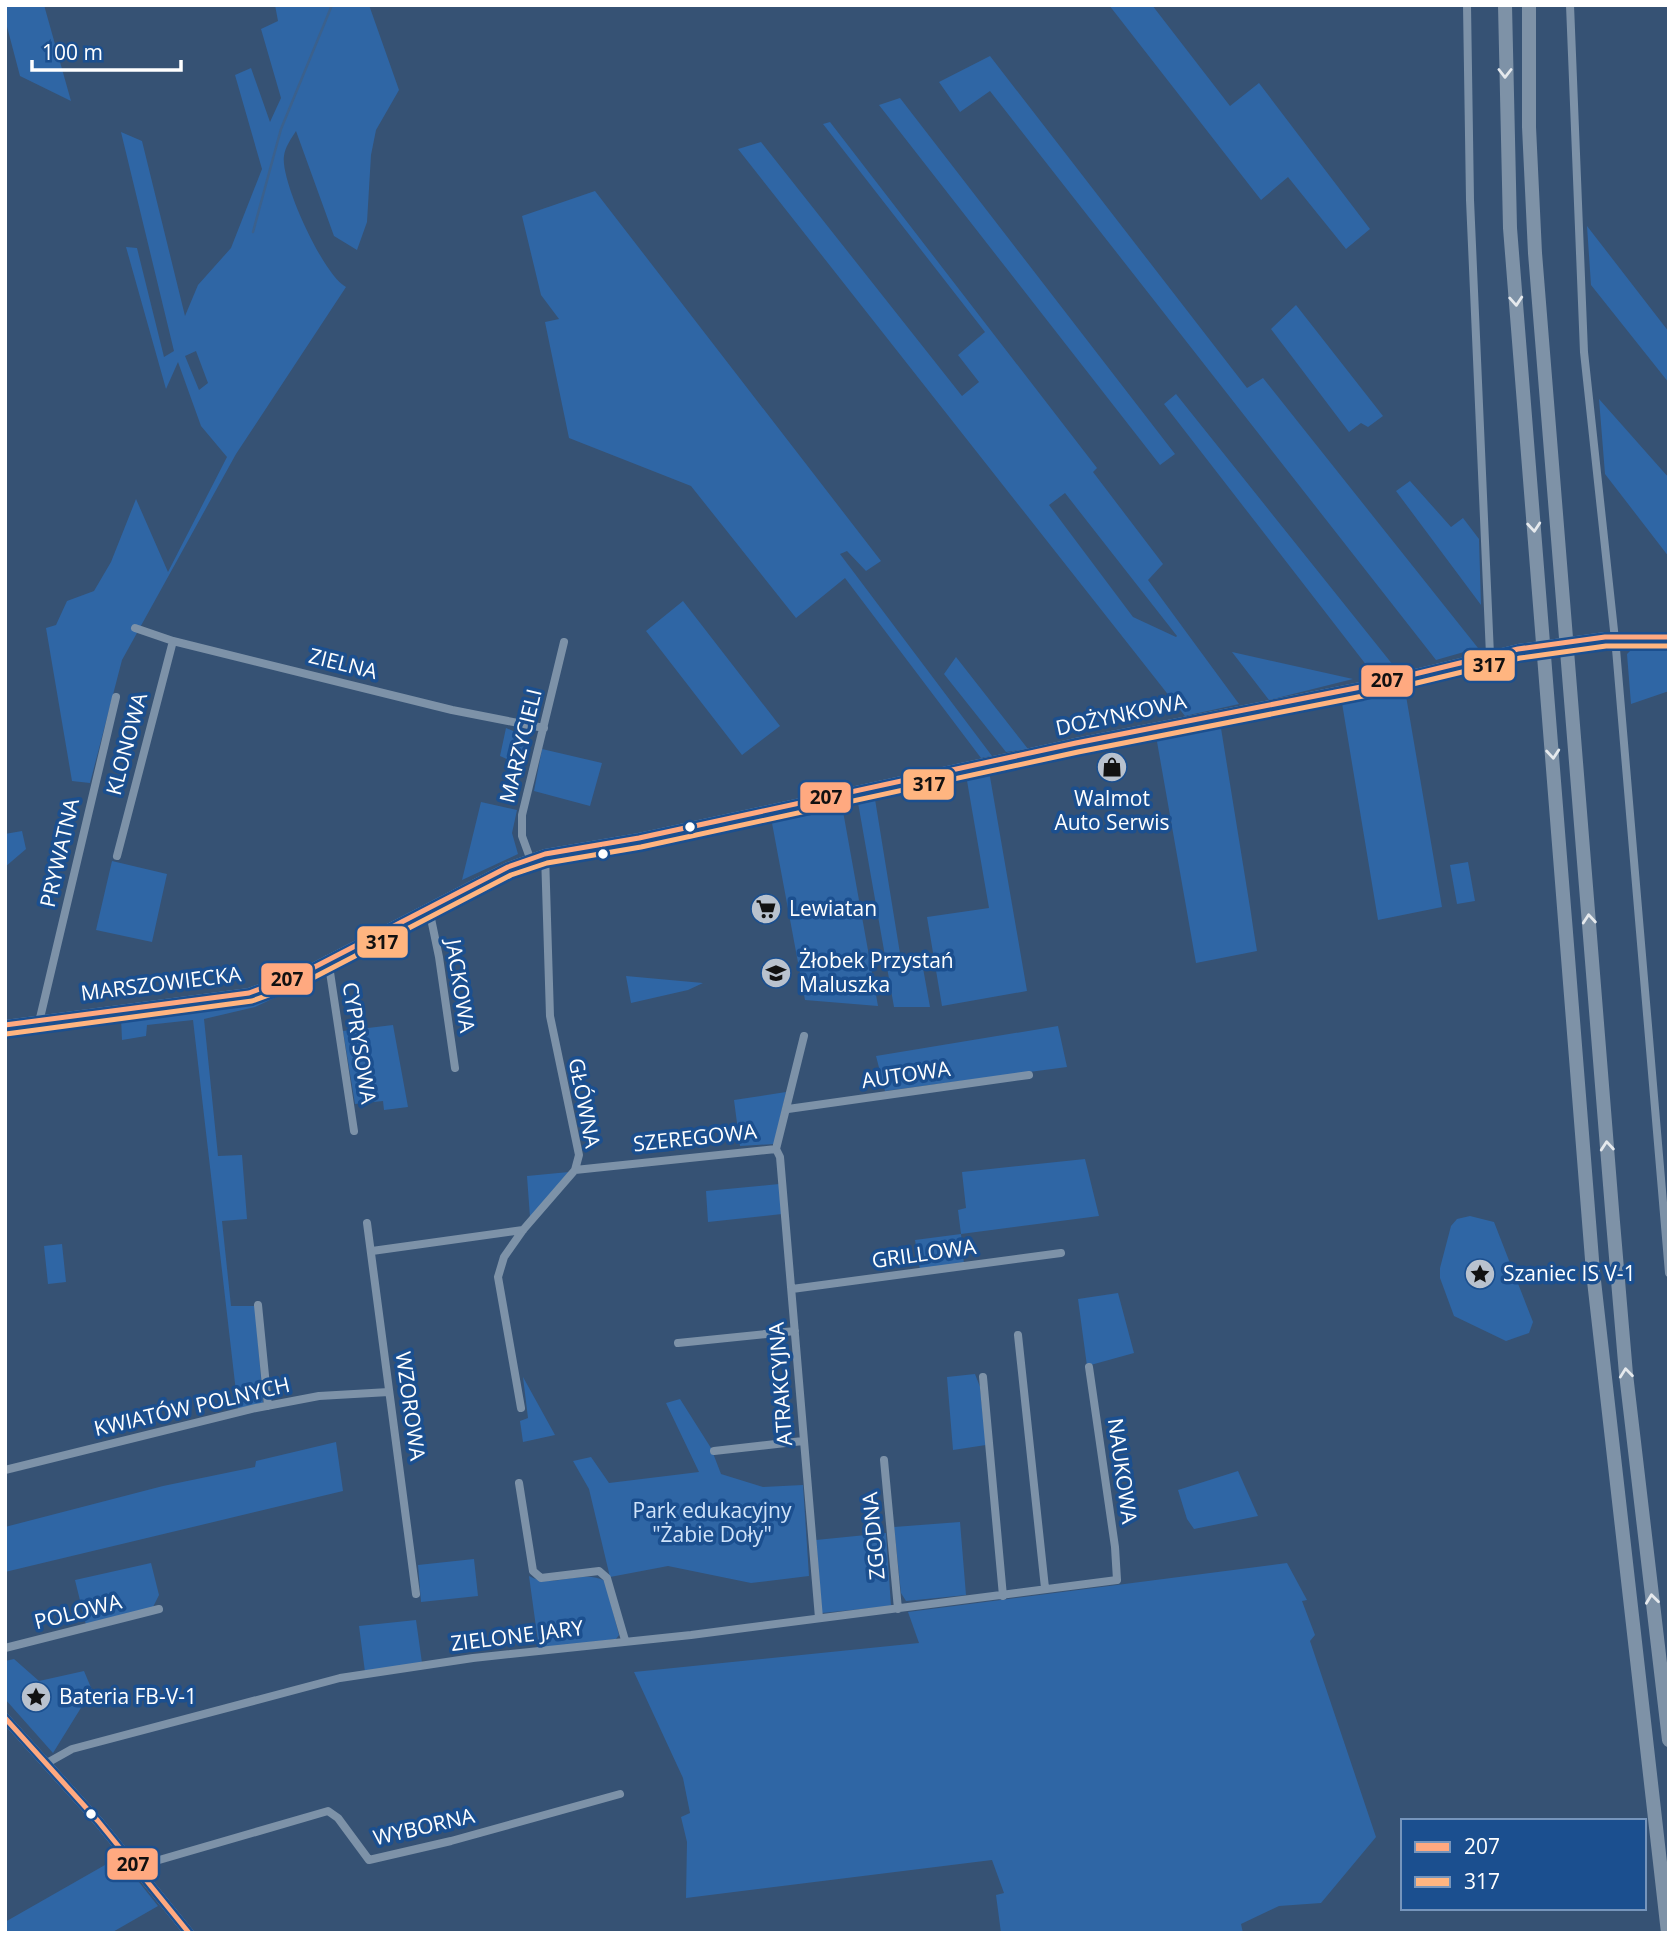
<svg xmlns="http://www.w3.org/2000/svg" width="1674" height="1938" font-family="'Open Sans',sans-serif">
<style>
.green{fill:#2f66a5;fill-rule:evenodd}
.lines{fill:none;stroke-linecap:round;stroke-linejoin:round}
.stream{stroke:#3b618d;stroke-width:2.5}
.minor{stroke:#7d92a8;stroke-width:8}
.tertiary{stroke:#7d92a8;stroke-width:10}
.motorway{stroke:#7e92a7;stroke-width:14}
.bus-1-casing{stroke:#1b4f8f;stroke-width:10}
.bus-2-casing{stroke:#1b4f8f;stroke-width:10}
.bus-1{stroke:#ffa980;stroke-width:5}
.bus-2{stroke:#ffb580;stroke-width:5}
.oneway{stroke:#e5e9ed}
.bus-dot{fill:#fff;stroke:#1b4f8f;stroke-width:2.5}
.labels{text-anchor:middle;stroke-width:7;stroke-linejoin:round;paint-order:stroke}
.street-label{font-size:21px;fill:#fff;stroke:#1b4f8f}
.poi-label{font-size:21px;fill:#fff;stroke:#1b4f8f;text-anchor:start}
.park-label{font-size:21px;fill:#cfe3fa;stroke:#1b4f8f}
.line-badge{stroke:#1b4f8f;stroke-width:2.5}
.pale-badge-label{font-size:19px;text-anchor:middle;font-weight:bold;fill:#111}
</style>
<rect width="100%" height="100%" fill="#365274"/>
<path class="green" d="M5 5H44L71 101 20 76 5 19Z
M275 5H369L399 90 376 130 371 155 367 222 357 250 334 236 296 131C291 139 285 147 284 156 280 180 323 275 346 287L236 454 122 660 90 783 72 781 46 628 56 625 67 601 94 591 111 562 136 499 168 572 227 457 201 426 178 362 166 389 126 247 137 248 164 357 174 351 121 132 142 141 185 316 198 285 231 248 262 169 235 75 251 68 270 122 281 98 261 29 278 21ZM196 351 208 383 199 390 185 356Z
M1109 5H1152L1230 106 1259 83 1370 229 1346 249 1288 177 1261 200Z
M990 56 1247 388 1263 378 1478 648 1436 660 990 91 960 112 939 82Z
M900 98 1175 454 1160 465 879 105Z
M830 122 1097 468 1093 472 1163 564 1148 580 1239 704 1185 716 738 149 761 142 962 396 979 382 958 355 985 332 823 124ZM1065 493 1177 636 1176 637 1133 617 1049 505Z
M595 191 881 561 866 571 847 551 840 554 992 756 981 758 845 578 796 618 691 486 569 438 545 322 559 319 541 295 522 216Z
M1587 226 1669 332V383L1591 285Z
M1296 305 1383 416 1368 427 1361 423 1349 432 1271 329Z
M1176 394 1397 670 1374 675 1164 404Z
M1599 399 1669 478V557L1605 474Z
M1410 481 1451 527 1463 518 1479 539 1481 605 1396 491Z
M683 601 780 726 742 755 646 631Z
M1669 645V691L1631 704 1627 654 1634 647Z
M1232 652 1353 679 1269 700Z
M956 657 1028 749 1006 752 944 674Z
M1404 684 1442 907 1378 920 1341 697Z
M1220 722 1257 951 1196 963 1156 736Z
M506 728 525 736 527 744 521 759 511 761 500 756Z
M542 749 602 763 590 806 534 791Z
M989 771 1027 991 942 1006 927 917 989 908 966 775Z
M874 793 903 972 923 968 930 1007H894L857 797Z
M841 800 878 1006 805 1000 772 823V814Z
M481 802 517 810 512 833 518 854 462 880Z
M22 831 26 849 5 867V834Z
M112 861 167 874 152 942 96 930Z
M1468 862 1475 901 1457 904 1450 865Z
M321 970 325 974 255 1007 204 1019 218 1156 242 1155 247 1219 222 1221 231 1306H255L263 1403 238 1409 193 1020 147 1025 146 1036 122 1040 121 1018 224 1006 253 999Z
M626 976 703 983 688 990 631 1003Z
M393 1025 408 1107 384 1110 383 1101 355 1104 343 1031Z
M1058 1026 1067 1067 885 1091 876 1056Z
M786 1092 774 1144 740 1146 734 1100Z
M1085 1159 1099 1216 961 1234 964 1264 920 1270 915 1240 961 1234 958 1210 966 1208 962 1172Z
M569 1172 530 1217 527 1176Z
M779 1184 782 1214 708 1222 706 1191Z
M1470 1216 1494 1222 1533 1322 1529 1333 1506 1341 1454 1316 1440 1278V1268L1451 1226 1457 1219Z
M62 1244 66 1282 48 1284 44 1246Z
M1118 1293 1134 1353 1087 1366 1078 1299Z
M975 1374 980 1387 986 1445 953 1450 947 1377Z
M523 1377 555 1435 523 1442 520 1421 528 1418Z
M680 1399 711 1448 721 1474 763 1487 803 1485 809 1576 751 1583 668 1566 610 1577 589 1489 573 1461 591 1457 609 1483 699 1472 666 1403Z
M336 1442 343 1491 5 1572V1527L163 1486 255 1467 256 1461Z
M1238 1471 1258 1516 1194 1529 1187 1519 1178 1490Z
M960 1522 966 1595 906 1601 901 1593 894 1527Z
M886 1533 891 1606 822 1613 816 1540Z
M474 1559 478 1596 421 1602 418 1565Z
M151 1563 159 1595 152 1609 86 1625 75 1580Z
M1287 1563 1307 1600 1302 1601 1315 1635 1310 1641 1376 1837 1321 1903 1279 1906 1241 1924 1243 1933H1001L996 1895 1004 1893 992 1860 686 1898 687 1842 681 1817 690 1813 683 1778 634 1672 919 1643 908 1612Z
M529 1576C552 1590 582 1568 605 1581L619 1635 616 1639 539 1649Z
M416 1620 422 1663 365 1672 359 1626Z
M14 1659 39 1681 84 1671 92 1690 53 1753 5 1699V1661Z
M119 1857 158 1906 111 1933H5V1922Z"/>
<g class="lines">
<path class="stream" d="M253 232 281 129 332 5"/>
<path class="minor" d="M1467 5 1470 200 1490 655
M1570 5 1584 352 1616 649 1669 1273
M135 628 173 641 452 710 544 728
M117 856 173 641
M530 858 522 836V815L564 642
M429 909 439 957 455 1068
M328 959 354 1131
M40 1018 116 697
M788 1109 1029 1075
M776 1149 780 1157 819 1618
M776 1149 804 1036
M575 1170 776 1149
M367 1223 416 1594
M372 1251 523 1230
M792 1289 1061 1253
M258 1305 268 1406
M1018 1335 1045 1588
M678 1343 795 1331
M983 1377 1003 1596
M521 1408 498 1277 504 1257 523 1230 575 1170 579 1155 550 1016 545 854
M714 1451 803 1441
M884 1460 898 1609
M5 1470 256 1408 319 1396 389 1392
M519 1483 533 1571 541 1578 599 1571 607 1578 625 1640
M5 1648 159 1609
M47 1763 72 1749 340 1678 473 1658 691 1635 1117 1580 1115 1547 1089 1367
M135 1867 328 1811 338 1818 369 1860 451 1841 620 1794"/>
<path class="tertiary" d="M5 1025 249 993 303 973 508 867 545 854 639 838 1076 743 1361 687 1518 649 1605 637H1669
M5 1718 98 1821 189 1933"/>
<path class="motorway" d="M1505 5 1510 228 1593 1272 1668 1933
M1529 5V127L1535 253 1613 1222 1626 1374 1669 1740"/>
<g class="bus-1-casing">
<path id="bus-1" d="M5 1025 249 993 303 973 508 867 545 854 639 838 1076 743 1361 687 1518 649 1605 637H1669
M5 1718 98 1821 189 1933"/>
</g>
<g class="bus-2-casing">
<path id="bus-2" d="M6 1034 252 1001 307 981 511 875 547 863 641 847 1078 752 1363 696 1520 658 1606 646H1669"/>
</g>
<use href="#bus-1" class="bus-1"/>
<use href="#bus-2" class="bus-2"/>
</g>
<defs><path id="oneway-chevron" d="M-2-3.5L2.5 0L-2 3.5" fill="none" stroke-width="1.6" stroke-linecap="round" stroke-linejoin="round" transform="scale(1.75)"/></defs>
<g class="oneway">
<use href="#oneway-chevron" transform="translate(1505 73) rotate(90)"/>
<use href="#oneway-chevron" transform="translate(1516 301) rotate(86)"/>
<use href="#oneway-chevron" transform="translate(1534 527) rotate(85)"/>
<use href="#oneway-chevron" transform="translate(1553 754) rotate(85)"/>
<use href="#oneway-chevron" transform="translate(1589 919) rotate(-95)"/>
<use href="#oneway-chevron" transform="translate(1607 1146) rotate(-95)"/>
<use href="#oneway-chevron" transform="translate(1626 1373) rotate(-96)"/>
<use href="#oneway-chevron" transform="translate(1652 1599) rotate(-97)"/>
</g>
<defs>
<g id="shop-disc" transform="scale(1.575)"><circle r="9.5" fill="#b9c2ce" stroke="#1b4f8f"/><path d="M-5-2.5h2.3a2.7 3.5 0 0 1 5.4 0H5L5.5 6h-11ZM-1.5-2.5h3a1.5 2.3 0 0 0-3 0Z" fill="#111"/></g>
<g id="supermarket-disc" transform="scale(1.575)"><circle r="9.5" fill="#b9c2ce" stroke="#1b4f8f"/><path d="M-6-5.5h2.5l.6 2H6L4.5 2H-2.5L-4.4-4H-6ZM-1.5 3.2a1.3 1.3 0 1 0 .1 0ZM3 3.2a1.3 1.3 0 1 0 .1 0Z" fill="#111"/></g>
<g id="school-disc" transform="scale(1.575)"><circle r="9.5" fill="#b9c2ce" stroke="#1b4f8f"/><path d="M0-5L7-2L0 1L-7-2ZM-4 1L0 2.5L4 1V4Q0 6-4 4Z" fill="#111"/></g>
<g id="sight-disc" transform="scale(1.575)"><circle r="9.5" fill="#b9c2ce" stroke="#1b4f8f"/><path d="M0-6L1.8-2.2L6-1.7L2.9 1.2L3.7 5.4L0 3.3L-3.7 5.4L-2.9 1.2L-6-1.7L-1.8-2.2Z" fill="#111"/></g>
</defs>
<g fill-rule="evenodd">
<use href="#shop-disc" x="1112" y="767"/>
<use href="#supermarket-disc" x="766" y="909"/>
<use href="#school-disc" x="776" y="973"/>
<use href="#sight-disc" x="1480" y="1274"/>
<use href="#sight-disc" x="36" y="1697"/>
</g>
<g class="bus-dot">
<circle cx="690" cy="827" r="6"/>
<circle cx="603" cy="854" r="6"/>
<circle cx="91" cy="1814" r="6"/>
</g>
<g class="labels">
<g class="street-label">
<text transform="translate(343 664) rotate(14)" y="7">ZIELNA</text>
<text transform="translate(1121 715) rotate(-12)" y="7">DOŻYNKOWA</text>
<text transform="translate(127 744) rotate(-75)" y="7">KLONOWA</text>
<text transform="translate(521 746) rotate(-76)" y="7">MARZYCIELI</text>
<text transform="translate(60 853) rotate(-77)" y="7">PRYWATNA</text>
<text transform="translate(161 984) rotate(-7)" y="7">MARSZOWIECKA</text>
<text transform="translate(460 986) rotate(81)" y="7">JACKOWA</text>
<text transform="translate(359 1043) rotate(81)" y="7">CYPRYSOWA</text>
<text transform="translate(906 1075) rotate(-8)" y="7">AUTOWA</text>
<text transform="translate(584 1103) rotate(79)" y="7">GŁÓWNA</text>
<text transform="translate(695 1138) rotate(-6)" y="7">SZEREGOWA</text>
<text transform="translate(924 1254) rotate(-8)" y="7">GRILLOWA</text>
<text transform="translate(781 1384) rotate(-94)" y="7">ATRAKCYJNA</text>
<text transform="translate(410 1406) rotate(82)" y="7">WZOROWA</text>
<text transform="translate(192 1407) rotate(-13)" y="7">KWIATÓW POLNYCH</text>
<text transform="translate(1122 1471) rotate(82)" y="7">NAUKOWA</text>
<text transform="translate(874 1536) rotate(-95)" y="7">ZGODNA</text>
<text transform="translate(78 1612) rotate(-14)" y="7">POLOWA</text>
<text transform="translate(517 1636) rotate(-7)" y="7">ZIELONE JARY</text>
<text transform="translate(424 1827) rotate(-13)" y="7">WYBORNA</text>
</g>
<g class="poi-label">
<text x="1112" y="806" text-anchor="middle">Walmot<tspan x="1112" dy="24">Auto Serwis</tspan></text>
<text x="789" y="916">Lewiatan</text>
<text x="799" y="968">Żłobek Przystań<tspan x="799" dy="24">Maluszka</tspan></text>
<text x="1503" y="1281">Szaniec IS V-1</text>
<text x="59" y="1704">Bateria FB-V-1</text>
</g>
<g class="park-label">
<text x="712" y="1518">Park edukacyjny<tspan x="712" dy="24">"Żabie Doły"</tspan></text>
</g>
</g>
<g class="line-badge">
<rect x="1463" y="649" width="53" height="33" rx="7" fill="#ffb580"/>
<rect x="1360" y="664" width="54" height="34" rx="7" fill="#ffa980"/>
<rect x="902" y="768" width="53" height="33" rx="7" fill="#ffb580"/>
<rect x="799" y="781" width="53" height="33" rx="7" fill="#ffa980"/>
<rect x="356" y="925" width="53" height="34" rx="7" fill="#ffb580"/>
<rect x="260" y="962" width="54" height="34" rx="7" fill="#ffa980"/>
<rect x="106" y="1847" width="53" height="34" rx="7" fill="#ffa980"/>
</g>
<g class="pale-badge-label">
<text x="1489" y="672">317</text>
<text x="1387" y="687">207</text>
<text x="929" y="791">317</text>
<text x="826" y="804">207</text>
<text x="382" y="949">317</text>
<text x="287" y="986">207</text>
<text x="133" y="1871">207</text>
</g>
<rect width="1674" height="1938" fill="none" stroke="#ffffff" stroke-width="14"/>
<rect x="1401" y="1819" width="245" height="91" fill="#1b4f8f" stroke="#7695bc" stroke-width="2"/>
<rect x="1415" y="1842" width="35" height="10" fill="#ffa980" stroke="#7695bc" stroke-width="2"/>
<text x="1464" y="1854" font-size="21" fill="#ffffff">207</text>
<rect x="1415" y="1877" width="35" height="10" fill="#ffb580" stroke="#7695bc" stroke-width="2"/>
<text x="1464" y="1889" font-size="21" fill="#ffffff">317</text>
<path d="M32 60v10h149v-10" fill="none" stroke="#ffffff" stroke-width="3.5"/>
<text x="42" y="60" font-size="21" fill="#ffffff" stroke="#1b4f8f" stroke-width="5" paint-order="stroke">100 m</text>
</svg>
